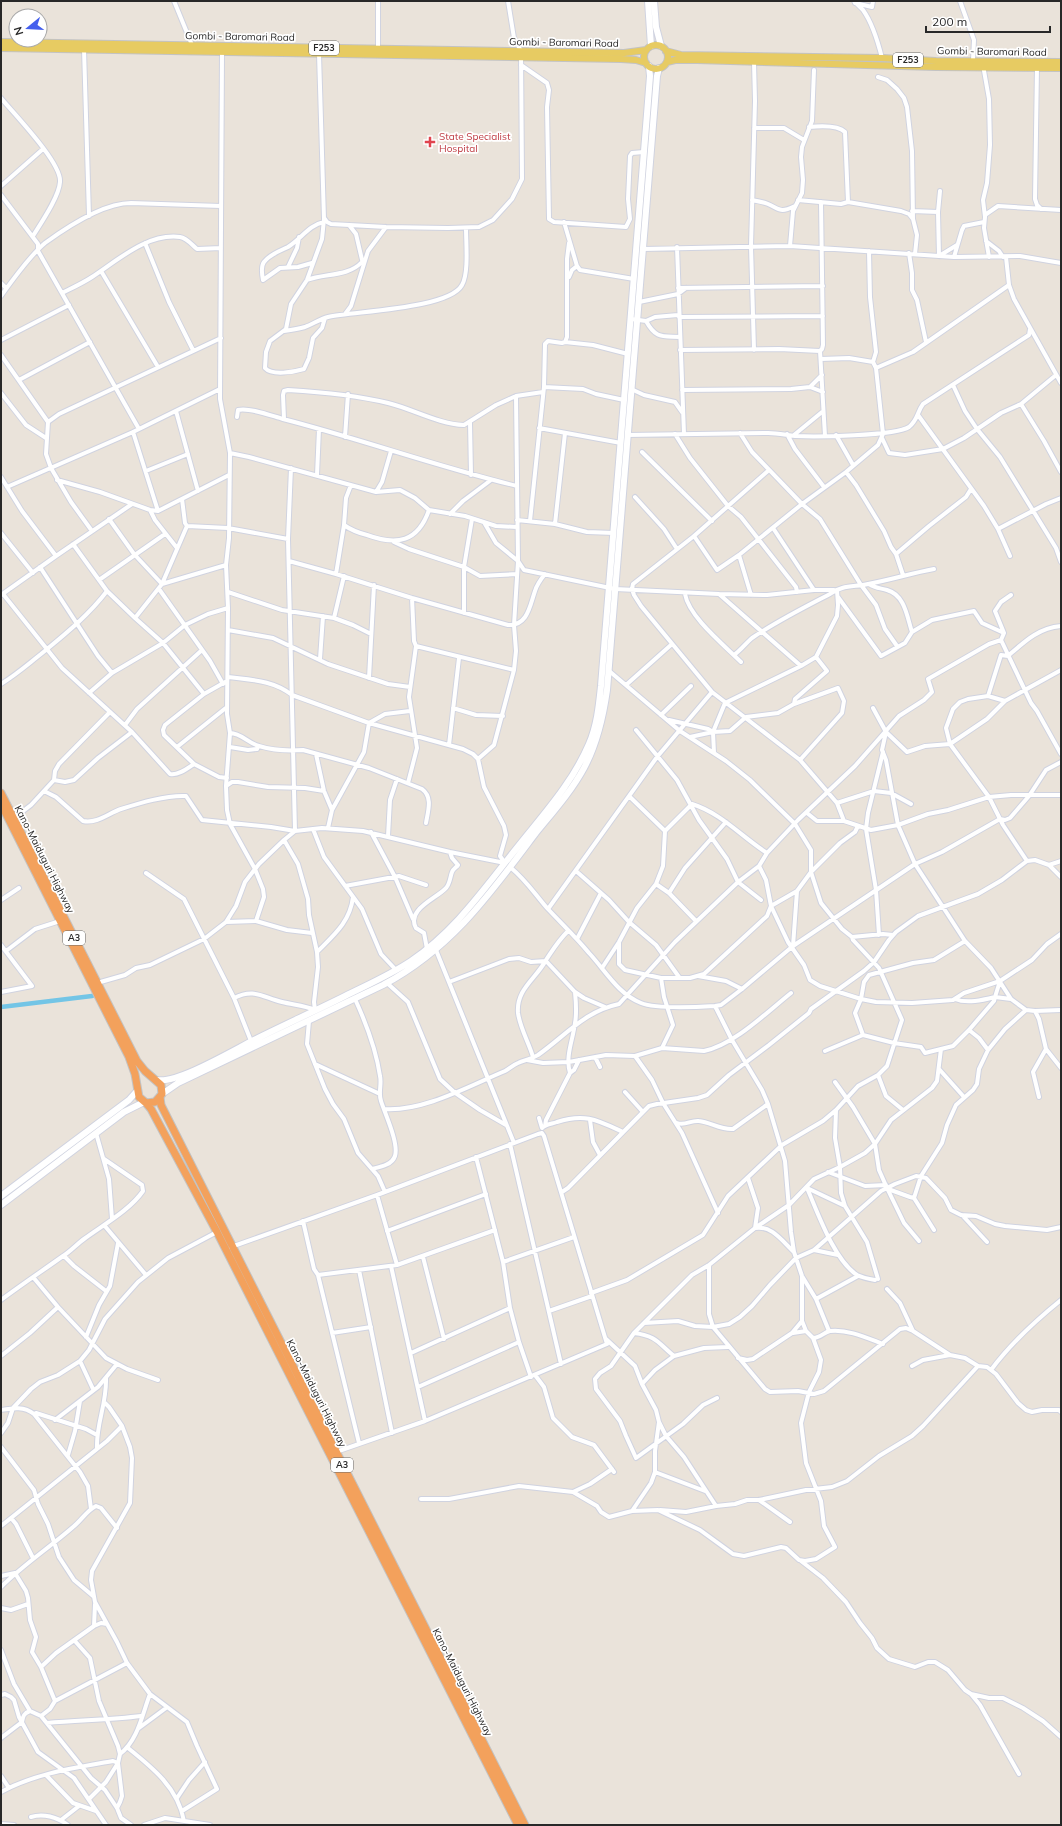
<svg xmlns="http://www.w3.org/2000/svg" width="1062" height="1826" font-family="Mulish,sans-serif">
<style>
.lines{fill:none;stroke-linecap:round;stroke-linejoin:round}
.canal{stroke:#73c5e6;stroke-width:4.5}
.street-casing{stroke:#d0d3e0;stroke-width:6}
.secondary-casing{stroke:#d0d3e0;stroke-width:8}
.primary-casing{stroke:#c3c3c3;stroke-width:8}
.highway-casing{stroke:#c3c3c3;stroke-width:9}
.street{stroke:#fff;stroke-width:4}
.secondary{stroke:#fff;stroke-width:6}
.primary{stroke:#e7cb62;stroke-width:6}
.highway{stroke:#f3a15c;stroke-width:7}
.health-dot{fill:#e0444e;stroke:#fff;stroke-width:1.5}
.labels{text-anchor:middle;stroke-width:3.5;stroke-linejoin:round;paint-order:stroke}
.shield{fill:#fff;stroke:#686868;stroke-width:1}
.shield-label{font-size:9px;font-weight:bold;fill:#282828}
.street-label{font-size:10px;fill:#282828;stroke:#fff}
.health-label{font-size:10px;fill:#be3a42;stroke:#fff;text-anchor:start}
</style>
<rect width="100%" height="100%" fill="#eae3da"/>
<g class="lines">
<path class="canal" d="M1 1007 92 996"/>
<g class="street-casing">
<path id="street" d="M174 1 192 45
M378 1V49
M854 1C857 4 860 7 863 10 873 24 878 42 882 58
M960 1 974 40 973 60
M855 3 872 7 873 1
M84 49 89 216
M222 53 220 399 230 453 229 538 226 565 228 608 227 714 230 733 226 786 227 810 230 824 255 869 263 889 264 897 256 921
M319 54 324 219 322 239 307 280 291 304 286 329 270 341 266 352 265 368C272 376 294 372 304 369L309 358 313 338 322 328 325 318
M521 65 547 83 549 90 547 107 549 219 554 222 626 227 630 219 628 199 630 156 632 153 644 152
M983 65 989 99 990 145 987 183 983 200 985 217 984 228 989 257
M1037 67 1035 199 1037 205 1041 209
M878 77 887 80 897 89 904 98 907 107 912 151 913 219 917 235 915 254
M1 98C14 114 62 163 60 182 59 197 41 223 33 236
M754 128H784L804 140
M1 186 43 149
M1 195 38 244V251L139 429
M752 200C757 201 763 202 768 204 781 210 780 213 795 206
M798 200 841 204 848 202 845 132C838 125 819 126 809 127
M821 202 823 345 822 349 820 351 825 436
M848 202 901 211 909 214 913 219
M912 211 938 212
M985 215 998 206 1061 210
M325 219 327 222 331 224 386 227 448 228 479 227 493 220 512 199 522 179 521 51 514 38 508 1
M564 222 577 266 580 270 634 279
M349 225 356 234 363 264
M986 241 999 251 1003 257
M145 243 169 302 193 350
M790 246 793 211 802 193 803 180 801 157 802 147 812 121 814 70
M677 247 684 434
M643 249 790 246 954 257 1020 256 1061 263
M869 251 870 297 876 352 873 362
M909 253 912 273V290L917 300 926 342
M939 256 938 212 940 191
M939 256 957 245
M954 257 962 230 964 226 984 222
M1006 257 1009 285 1014 299 1061 383
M312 263 298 267 280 268 263 280C262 275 261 266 264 262 270 254 280 251 288 247 301 239 309 225 324 222
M288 267 297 248 299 237
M101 271 158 367
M569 277 572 270 577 266
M307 280C325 273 348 277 362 262
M1 283 6 288
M678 288 823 286
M62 293C72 288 83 283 92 277 118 260 147 233 180 237 187 238 192 245 197 249L221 248
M1 296C11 282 33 253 45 243 67 227 104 203 131 203L221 206
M639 302 678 294 686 288
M345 314 351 306 368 251 386 227
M679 317 823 316
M631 319 646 321 655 317 678 315
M646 321C656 339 662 336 680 337
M284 331C291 330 298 329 305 327 313 324 320 319 328 317 355 311 449 309 462 285 469 273 466 243 466 228
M1 340 69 305
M565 342 593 345 628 354
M680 350 779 349 820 351
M754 350 751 246 755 101 754 62
M1 355 48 422 46 454 51 468 71 502 92 531
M876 368 913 352 1009 285
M19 380 90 342
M953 385 965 411 977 429 1000 457 1056 548 1061 562
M544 387 583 389 596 394 624 400
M810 387 822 375
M631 389 644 395 675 402 682 412
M682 390 791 389 810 387 823 392
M1 393 26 425 46 438
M1021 404 1044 441 1061 472
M176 411 198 491
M918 415 984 506 998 529 1010 556
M237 417 238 410C249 407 272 416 283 419 361 439 438 467 517 486
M284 419 283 395 284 391 288 390C322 392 355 395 388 403 413 409 438 424 464 425L496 405 516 396 543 392
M48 422 59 414 221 338
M470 422 471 475
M539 428 621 443
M133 432 158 511
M740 433 752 452 802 504 820 519 861 585 876 605 885 629 897 646
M675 434 690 458 728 506 741 517 796 587 797 592
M787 434 795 449 824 487
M627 435 768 433C777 433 786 435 795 436 814 437 896 436 909 427 918 420 917 412 923 404L1029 335 1030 329
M794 435 822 412
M836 435 853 465
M345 437 348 394
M882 438 889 453 905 455 943 449 964 438 1001 413 1021 404 1056 375
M642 452 712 521
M230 453 249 457 376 492 400 490 415 498 429 510 465 516 496 526 517 527
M769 470 694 536 633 584 632 589 634 595 641 606 712 692 800 760 837 803 844 821
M146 471 188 454
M846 472 856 485 884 531 891 547 896 554 903 575
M317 475 319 429
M1 477 22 511 56 556 1 595
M57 480 100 492 150 510 158 511 229 475
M351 485 346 498 344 525C351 530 359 533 367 535 397 546 418 542 429 510
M7 487 133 432 220 389
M376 492 382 482 391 451
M635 497 664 529 677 549
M150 510 155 520 177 548
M450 514 463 501 491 480
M109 519 134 554 162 584
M517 520 555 524 587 532 614 533
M530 521 544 387 545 344 548 341 562 343 565 342 567 337V259L569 243
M485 524 496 543 518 561 524 570 615 589 719 594 801 666
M555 524 565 433
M187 526 228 528 288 539
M773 528 814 590
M998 529 1046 504 1061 498
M1 533 33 573
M694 536 717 570 739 555 802 504 846 472 878 445 883 434 876 368 873 362 849 358 821 359
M394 542 409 549 464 567 480 576 517 574
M73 544 107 591 135 618 162 584 187 526 185 523 182 499
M896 554 929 526 966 497 971 489
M739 555 751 595
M56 556 132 504
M289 561 336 574 412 598 508 625C528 626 530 605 535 591 537 584 541 579 545 574
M40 567 98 656 112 673
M336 574 344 525
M99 580 165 534
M162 584 226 565
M869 584C875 588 880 588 887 590 905 595 907 617 912 632
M159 589 210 661 223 684
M228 592 282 610 334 618 353 625 371 634
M3 594 62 668 132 732 170 774C178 776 188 768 194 764L219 777 227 778
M685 594C689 617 724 645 741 662
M719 594 767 595 814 590H834
M838 597 881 656 905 643 912 632 932 620 974 611 982 623 1004 633
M464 613V567L472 519
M135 618 163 643 204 694
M334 618 344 576
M228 630 273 638 328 664 388 684 410 687
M1001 640 1031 703 1037 711 1061 754
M416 646 514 670
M734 655C741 650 746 643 752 638 777 621 803 608 830 594 841 585 855 587 868 584 890 580 912 573 934 569
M320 659 323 616
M608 670 680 731 726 761 750 780 795 824 811 850V872L821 903 842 929 852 937 853 940 879 968 902 1020 887 1066 878 1075 858 1086 836 1110 835 1138 840 1167 841 1193 845 1206 867 1242 878 1279
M228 677C251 680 273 680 292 695L369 723 463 749 473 754 478 759 484 787 504 826 506 835 500 856 505 863
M369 678 374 585
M1 684C17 674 27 665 41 654 64 635 89 615 107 591
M626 685 672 644
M89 693 112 673 163 643 185 625 208 614 228 608
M988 696 1001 655 1008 656C1024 642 1038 628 1061 626
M1005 701 988 696 968 699 960 702 953 709 946 728 950 744 989 797 1003 825 1027 861
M794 704 795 699 827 671 816 657
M453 708 476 715 503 716
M873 708 886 732 882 750 886 760 898 825 915 864 965 941 991 968 1011 999 1026 1010 1035 1011 1061 1010
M661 715 691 686
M669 720 708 729 713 732 730 731 746 717 778 713 794 704 838 688 844 701 842 713 800 760
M125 725 137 709 202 650
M636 730 677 780 699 820 727 859 738 882 761 900
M886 732 907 752 925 746 950 744 987 719 1005 701 1061 670
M230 733C241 733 248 743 259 746 272 750 290 751 303 750L369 768 422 789C433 797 428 811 426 823
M690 737 713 732
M449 745 459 658
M177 747 227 707
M230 747 248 750 257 749 258 746
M714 753 713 732 725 703 801 666 816 657 837 616 838 605 837 590
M316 754 324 791 332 810
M478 759 494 745 514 670 516 651 514 625 518 561 516 396
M194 764 164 735 163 730 165 725 204 694 227 681
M54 780 55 771 59 764 110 712
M408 783 417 748 409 697 416 646 414 641 412 598
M226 786 232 782H238L268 787 305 788 324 791
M44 791 56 797 83 821C97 824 109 813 121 809 140 803 166 795 186 796L202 820 271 827 295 831 288 539 291 468
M630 797 665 831
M837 803 874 791 891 793 911 804
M807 813 817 821H844L871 830 898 825 928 814 948 810 989 797 1011 795H1061
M14 818 31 805 54 780 65 782 74 780 98 758 132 732
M328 828 332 810 364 752 369 723 385 714 410 711
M313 829 324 857 362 909 381 954 396 970
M371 832 395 877 413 919
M388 836 390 800 397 779
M284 840 298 864 308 899 309 915 317 952 318 967 314 1002 315 1010
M1049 865 1061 877
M759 866 766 880 771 906 788 942 804 965 810 980 820 986 861 999 876 1002 912 1003 953 1000 964 993 1000 981 1032 960 1047 944 1061 934
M510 867C526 880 534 893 547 908 561 923 576 937 589 953 605 970 618 994 641 1003 656 1009 698 1007 715 1006L721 1005 742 989 793 946 915 864 942 852 1000 819 1005 820 1010 818 1029 796 1046 770 1061 762
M576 871 609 900 629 922 656 945 679 977
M146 873 184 899 234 998 251 1041
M656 884 669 893 696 921
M345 886 399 876 426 885
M669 893 685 868 726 822
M1 900 19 888
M548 909 657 757 712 692
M226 922 256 921 287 930 312 933
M879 935 876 890 866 829 868 813 883 752
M852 937 883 934 893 935
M577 939 601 893
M965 941 934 960 913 963 869 975 864 982 861 999 855 1013 863 1035 894 1043 921 1047 925 1053 953 1046 969 1030 994 1001 995 997 1011 999
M619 942V964L625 970 661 978H690L704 974 767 916 771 906 797 891
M1 945 32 986 1 992
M793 946 797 891 811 872 840 843 855 832 858 826
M427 949 424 933 416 928C406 910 435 899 445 889 450 885 450 877 452 872 453 869 457 867 458 865L452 858 450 852
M436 950 514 1143
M6 951 35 929 60 921
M317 952C334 935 350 922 353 897
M602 968 619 942 637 908 656 884 663 866 665 831 692 804C721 813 742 837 767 853
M698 976 726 981 742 989
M661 978 664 997 673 1025 662 1048
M449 982 509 959 519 958 531 962 546 961 575 992 584 998 605 1007
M97 983 125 975 136 968 150 965 204 939 226 922 236 906 245 882 259 864 284 840 295 831 322 828 363 831 450 852 505 863
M387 983 408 1002 440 1079 454 1092 480 1110 506 1125
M234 998C254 988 262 997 282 1002 294 1005 304 1005 315 1010
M355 999C366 1023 376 1049 380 1076 382 1084 378 1093 381 1101 385 1114 399 1143 395 1156 392 1165 380 1167 372 1169
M955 999C967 1004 983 1000 995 997L1000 981
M715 1006 732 1040 762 1090 768 1104 785 1161 791 1232 794 1252 802 1276 816 1299 829 1331
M1035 1011 1039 1019 1046 1049 1061 1068
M309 1021 307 1044 325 1089 333 1104 344 1119 358 1153 378 1176 385 1192
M969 1030 979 1038 988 1050
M825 1051 863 1035
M635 1056 652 1080 663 1103 682 1133 718 1213
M533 1057C529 1043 520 1028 518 1013 516 989 536 979 546 960 554 948 558 941 568 931
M595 1057 600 1067
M527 1060 543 1063 569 1062 606 1055 635 1056 662 1048 704 1051C734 1045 767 1012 791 993
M315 1064 380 1094
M939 1069 964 1097
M570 1073C565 1056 573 1040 575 1023 577 1013 576 1002 575 992
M878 1075 886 1096 903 1110
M835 1082 853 1107 875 1144 879 1170 887 1188 904 1223 919 1241
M625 1092 643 1112
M1039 1097 1033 1072 1046 1049
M384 1109C423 1112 469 1086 505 1071 509 1069 513 1065 518 1063 525 1060 531 1059 538 1055 565 1036 585 1011 619 1004L675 942 738 882 759 866 767 853 798 820 855 766 899 716 924 700 932 692 928 679 989 644 1001 640 1004 633 995 611 1001 602 1011 595
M539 1118 542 1128C546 1124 552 1124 557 1122 585 1113 597 1120 623 1132
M590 1120 593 1142 600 1155
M677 1123C685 1126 691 1120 699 1121 710 1122 721 1130 733 1129L768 1104
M545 1126 546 1120 570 1073 574 1070 579 1060
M96 1133 109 1179 112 1219
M510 1144 561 1364
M476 1157 503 1262 510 1308 519 1342 531 1377
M828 1172 865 1186 886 1185
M748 1178 758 1208 755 1228C772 1225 782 1241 794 1252
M807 1188C818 1213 834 1260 857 1275 863 1278 869 1279 875 1280
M807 1188 845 1206
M888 1189 910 1197 914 1198
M562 1192 568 1188 649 1106 657 1104 698 1098 707 1095 729 1075 769 1045 809 1013 811 1009 864 971 874 962 889 940 896 932 918 916 978 894 1002 880 1027 861 1035 860 1049 865 1061 861
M377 1195 397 1265
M962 1215 987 1242
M303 1221 314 1269 318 1275 397 1265 495 1230
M104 1225 146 1275
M934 1230 914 1198 921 1176 942 1143 947 1125 956 1105 973 1090 977 1084 979 1069 988 1050 1005 1029 1026 1010
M387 1231 486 1194
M231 1247 377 1195 538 1134 542 1133 544 1136 607 1344 425 1421 336 1452
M814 1250 838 1255
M64 1256 74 1266 106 1291
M423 1257 444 1339
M503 1262 574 1237
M709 1265V1314L713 1327 765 1389 770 1392 798 1391 814 1394 824 1391 900 1329 906 1328 913 1331
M391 1266 425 1421
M359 1270 392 1433
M318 1275 359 1443
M33 1277 58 1307 106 1358 127 1369 158 1380
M887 1289 900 1303 913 1331 950 1355 965 1358 978 1366 987 1367 996 1374 1018 1403 1026 1410 1032 1412 1042 1410H1059L1061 1412
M591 1293 627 1280 703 1235 728 1196 782 1145 823 1121 836 1110
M816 1299 858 1276
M1 1300C21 1285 42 1271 63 1256 71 1251 77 1244 84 1239 103 1225 130 1210 143 1191L142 1185 104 1159
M549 1311 592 1296
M644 1323 678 1321 695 1326 713 1327 729 1324 740 1317 752 1306 770 1285 796 1258 814 1250 881 1191 895 1184 916 1176 926 1178 945 1198 951 1210 961 1215 976 1216 995 1224 1005 1226 1047 1230 1061 1227
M332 1333 371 1327
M634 1333C657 1336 658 1343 674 1356L704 1348 728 1347
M793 1333 806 1331
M86 1337 99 1305 110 1286 118 1243
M813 1338C821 1338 824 1332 830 1331 848 1329 867 1338 883 1344
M606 1339 635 1366 642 1384 656 1410 659 1422 655 1451V1472L651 1483 632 1511
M411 1353 510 1308
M1 1356 30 1333 58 1307
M738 1358 747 1360 753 1359 792 1333 802 1321
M80 1361 93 1389
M912 1366 923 1360 950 1355
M991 1370C1011 1343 1035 1321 1061 1300
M535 1375 544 1387 553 1418 572 1437 594 1445 614 1472
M642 1384 655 1370 674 1356
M418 1387 519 1342
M717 1398 703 1405 683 1424 636 1458 626 1436 620 1421 596 1389 595 1379 600 1373 611 1366 634 1333 692 1275 709 1265 755 1228 789 1205 814 1179 840 1167 865 1153 875 1144 891 1120 932 1088 937 1081 941 1049
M105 1403 109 1407 122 1426 130 1447 132 1458 130 1503 92 1571 91 1580 95 1602 117 1642 127 1663 150 1694 187 1722 197 1746 217 1789 182 1811
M1 1410C13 1408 24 1406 34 1414L80 1472 88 1486 91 1509
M34 1414 36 1413 86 1429 97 1435
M55 1420 98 1387 117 1364
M659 1422 666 1436 684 1457 716 1506
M1 1433 8 1423 13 1408 31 1389 40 1382 58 1375 80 1361 89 1350 105 1319 138 1282 168 1258 217 1232
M1 1447 34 1490 38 1504 48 1524 59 1557 74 1580 93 1596
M97 1448C96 1424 107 1403 106 1378
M68 1455 75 1431 80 1401
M655 1472 705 1491
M573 1492 590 1484 612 1469
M421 1499H449L519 1486 573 1492 597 1506 601 1512 609 1517 632 1511 658 1510 700 1530 733 1554 744 1556 781 1547 786 1548 799 1560 805 1561 816 1559 835 1547 824 1526 821 1501 806 1463 801 1423 809 1392 819 1372 821 1360 813 1338 806 1331 802 1321V1276
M759 1500 790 1522
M660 1510 686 1512 716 1506 735 1504 747 1500H759L806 1490 832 1487 847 1481 879 1456 912 1436 923 1426 978 1366
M11 1518 16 1524 33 1558
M1 1526 107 1441 122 1426
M801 1561 823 1578 846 1602 860 1623 872 1638 877 1648 889 1659 915 1667 928 1662H935L948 1670 965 1690 971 1694 989 1698H1003L1023 1708 1043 1721 1061 1737
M1 1576 15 1573 26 1591 28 1598 30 1620 36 1637 32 1652 41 1667 55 1701
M1 1587C24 1564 49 1548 73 1527 82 1520 86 1511 96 1506L101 1508 117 1528
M1 1608 11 1610 28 1604
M94 1626 95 1604
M74 1640 90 1658 99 1701 118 1746 120 1754 118 1763 106 1782 89 1799
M1 1650 14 1684 30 1711
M41 1667 56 1653 94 1626 101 1623 107 1624
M971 1694 980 1705 1019 1774
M1 1695 5 1694 11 1697 14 1700 19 1717 38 1752 74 1778 106 1825
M41 1716 91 1778 105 1790 117 1808 121 1818 131 1825
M47 1723C78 1720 110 1720 141 1716
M139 1728 166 1708
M1 1738 22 1722C23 1716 24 1713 30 1711L41 1716 50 1709 55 1701 127 1663
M128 1748C153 1768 178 1788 184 1821
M120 1754C138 1740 142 1715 150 1694
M46 1775 73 1803 96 1811
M1 1776 9 1788
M1 1792C36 1773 74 1768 113 1761L118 1763
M177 1798 189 1780 205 1762
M117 1808 120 1802 122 1796 118 1763
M31 1817C43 1813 57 1817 68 1825
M61 1820 79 1806
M1 1824 14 1825
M144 1825 165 1818 210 1825"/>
</g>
<g class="secondary-casing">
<path id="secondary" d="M648 1 651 46
M654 1 656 27 661 46
M157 1080C177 1084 234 1050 254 1040 284 1025 315 1011 345 996 367 985 390 975 411 961 455 931 483 890 516 849 542 816 572 784 589 744 597 726 599 705 601 686L647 114 650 76 649 66
M162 1094 178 1083 383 985C451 949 490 894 535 834 552 813 571 792 584 768 597 744 603 718 607 690L657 76 659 68
M1 1196 129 1100 137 1091
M1 1205 124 1112 144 1102"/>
</g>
<g class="primary-casing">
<path id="primary" d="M1 42 624 53 646 50
M644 57a12 12 0 1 1 24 0a12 12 0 1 1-24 0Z
M1 48 621 59 636 60 646 63
M666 51 681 55 882 58 936 61 1061 62
M667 62 675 60H697L936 67 1061 68"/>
</g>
<g class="highway-casing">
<path id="highway" d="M1 793 137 1061 145 1071 161 1085 162 1094 155 1102 146 1103 139 1097 135 1074 129 1057 1 804
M160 1097 161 1105 525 1825
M146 1103 151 1109 217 1232 518 1825"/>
</g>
<use href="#street" class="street"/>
<use href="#secondary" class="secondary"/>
<use href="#primary" class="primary"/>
<use href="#highway" class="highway"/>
</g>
<path class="health-dot" d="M428 136h4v4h4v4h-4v4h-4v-4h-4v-4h4z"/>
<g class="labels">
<g class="shield">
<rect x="309" y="41" width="30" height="14" rx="3"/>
<rect x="893" y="53" width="30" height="14" rx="3"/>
<rect x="63" y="931" width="22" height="14" rx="3"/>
<rect x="331" y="1458" width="22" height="14" rx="3"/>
</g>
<g class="shield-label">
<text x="324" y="51">F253</text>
<text x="908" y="63">F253</text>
<text x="74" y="941">A3</text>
<text x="342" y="1468">A3</text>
</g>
<g class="street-label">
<text transform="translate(240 36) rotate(1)" y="4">Gombi - Baromari Road</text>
<text transform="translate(564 42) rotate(1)" y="4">Gombi - Baromari Road</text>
<text transform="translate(992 51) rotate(1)" y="4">Gombi - Baromari Road</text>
<text transform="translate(45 859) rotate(63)" y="4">Kano-Maiduguri Highway</text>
<text transform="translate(317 1393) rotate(63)" y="4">Kano-Maiduguri Highway</text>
<text transform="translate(463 1682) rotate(63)" y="4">Kano-Maiduguri Highway</text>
</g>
<g class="health-label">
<text x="439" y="140">State Specialist<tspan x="439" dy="12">Hospital</tspan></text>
</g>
</g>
<rect width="1062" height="1826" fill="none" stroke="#282828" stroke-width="4"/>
<g transform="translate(28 28) rotate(252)"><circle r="19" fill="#ffffff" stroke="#a9a9a9"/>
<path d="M0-3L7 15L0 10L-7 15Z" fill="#445fed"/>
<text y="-6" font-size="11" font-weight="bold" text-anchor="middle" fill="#282828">N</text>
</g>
<path d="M926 26v6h124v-6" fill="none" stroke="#282828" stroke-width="2"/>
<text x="932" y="26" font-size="12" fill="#282828" stroke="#ffffff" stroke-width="3" paint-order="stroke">200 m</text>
</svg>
